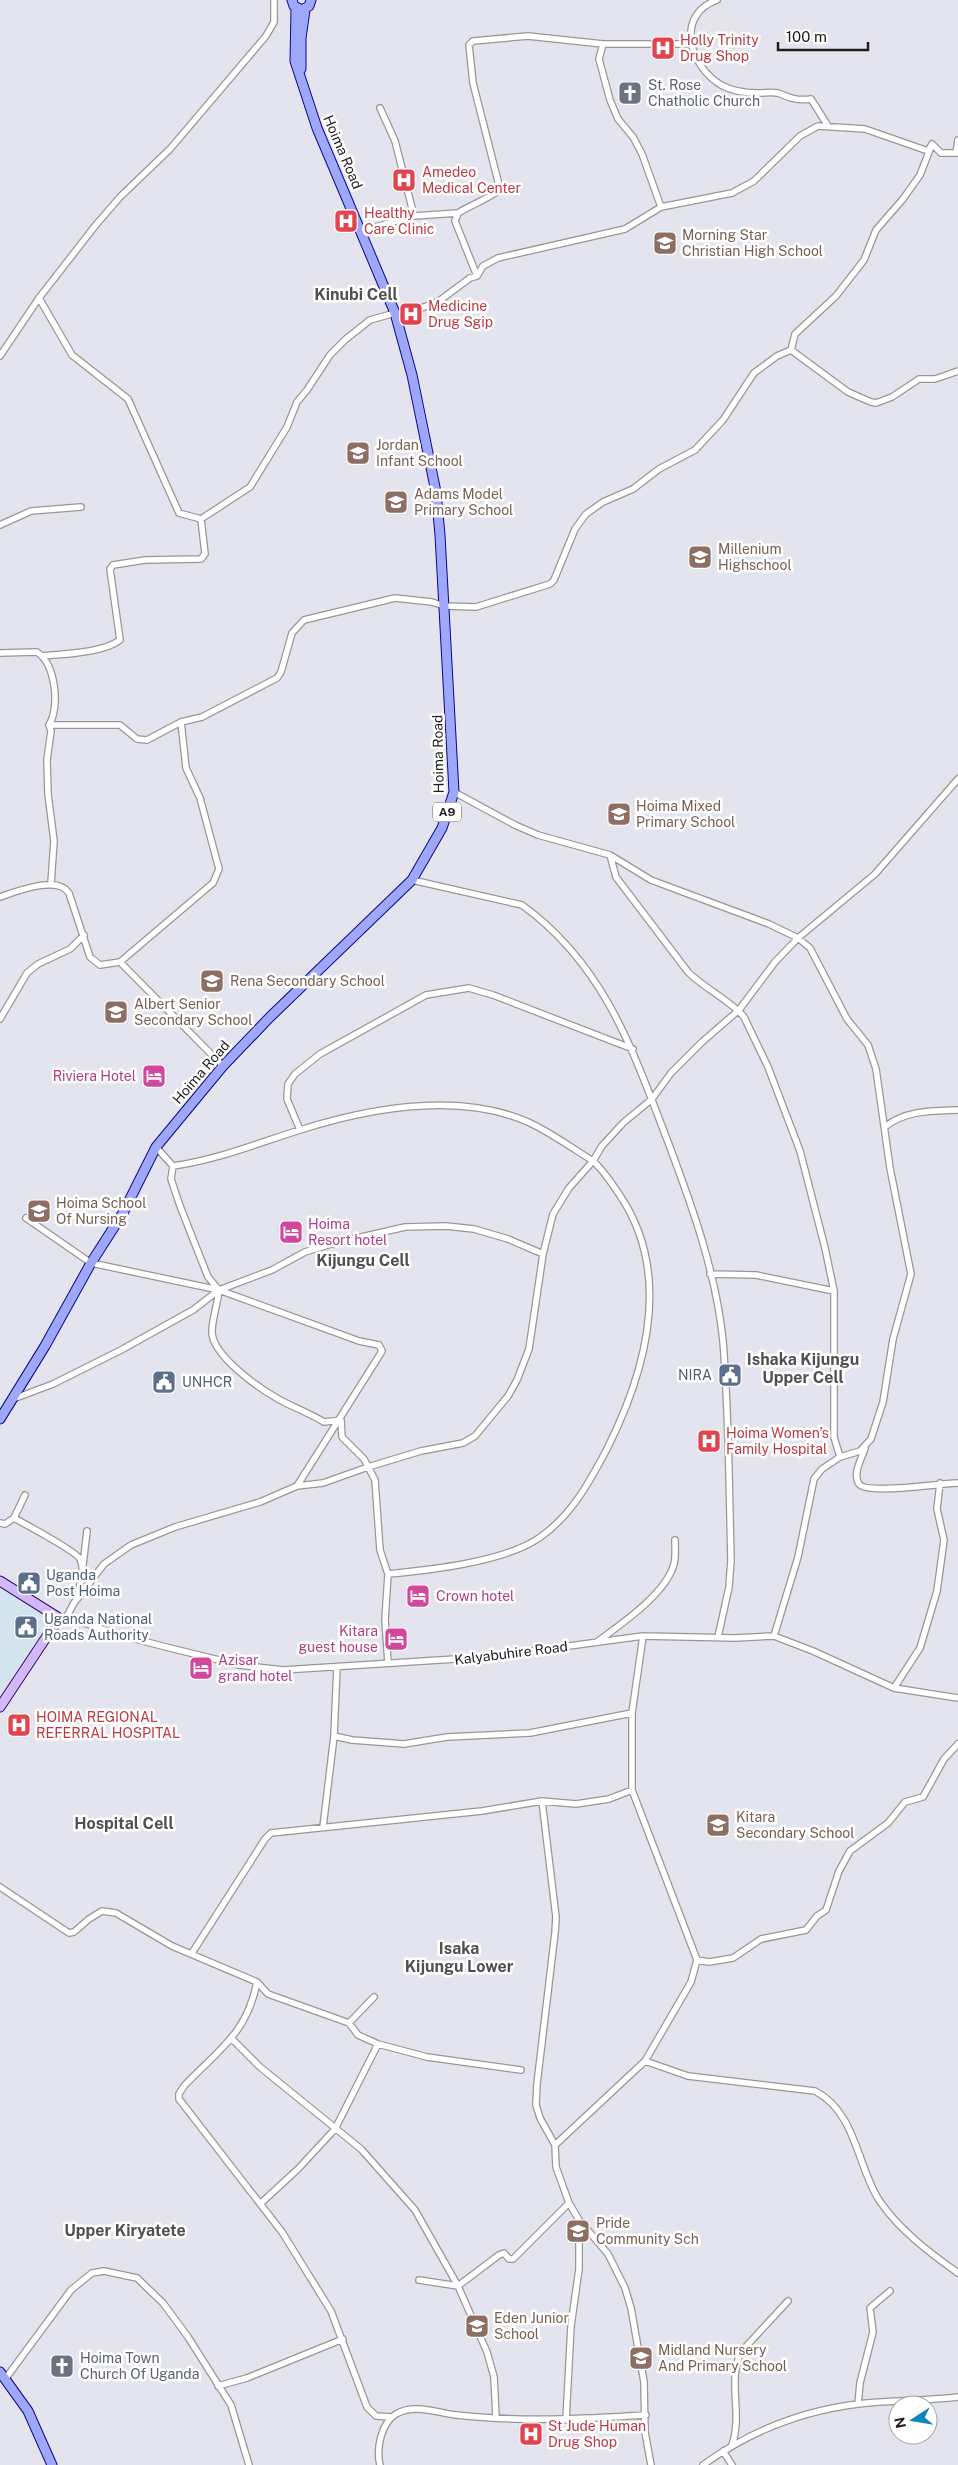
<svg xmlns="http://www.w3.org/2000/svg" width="958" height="2465" font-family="'Public Sans',sans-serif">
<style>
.commercial{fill:#d4e4ee}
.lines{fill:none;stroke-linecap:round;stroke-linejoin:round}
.street-casing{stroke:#979797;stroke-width:8}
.secondary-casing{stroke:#360970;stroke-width:11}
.primary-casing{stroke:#070691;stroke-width:11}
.street{stroke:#fff;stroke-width:5.5}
.secondary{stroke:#d1b9f7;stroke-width:9}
.primary{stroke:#9fa8f8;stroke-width:9}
.labels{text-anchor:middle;stroke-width:5;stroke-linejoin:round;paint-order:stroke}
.shield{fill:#fff;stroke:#616161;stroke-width:1}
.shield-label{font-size:12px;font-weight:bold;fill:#1d1d1d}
.health-label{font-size:14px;fill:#be3a42;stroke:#fff;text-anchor:start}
.worship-label{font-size:14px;fill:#5b616d;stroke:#fff;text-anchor:start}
.street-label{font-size:14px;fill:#1d1d1d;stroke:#fff}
.education-label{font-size:14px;fill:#785e54;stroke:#fff;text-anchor:start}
.hotel-label{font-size:14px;fill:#b23c85;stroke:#fff;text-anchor:start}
.service-label{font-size:14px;fill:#4e5e75;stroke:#fff;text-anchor:start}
.quarter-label{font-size:16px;font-weight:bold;fill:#505050;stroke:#fff}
</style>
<rect width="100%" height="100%" fill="#e4e4ee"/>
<path class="commercial" d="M0 1586 51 1620 0 1694Z"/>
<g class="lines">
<g class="street-casing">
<path id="street" d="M717 0C675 15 689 66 721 85 732 91 746 93 758 93 764 93 772 92 778 93 790 98 797 101 811 99L828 126
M603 44 599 59 610 100 618 119 633 137 642 154 661 207
M380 108 395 141 414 216
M956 153 958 140
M458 213C467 207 496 195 500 189L473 83 469 45 473 41 528 36 603 44H691
M362 231 414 216 458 213 455 221 477 276
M39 298 72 355 128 399 179 513 201 519 250 487 287 427 297 402 307 390 330 355 346 339 370 320 395 313
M396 318 439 301 470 278 477 276 483 266 498 258 625 229 661 207 732 193 754 181 800 136 818 126 865 129 928 151 932 144 941 153H958
M791 350 848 392 871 402 876 403 892 397 919 379H935L958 371
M0 356 39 298 95 226 120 197 170 149 266 36 274 22V0
M0 525 31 511 81 507
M0 653 37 652C56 665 60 707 49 725L51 731 47 760 48 794 54 841 51 883
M43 656C63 654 103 653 120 640L110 569 113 565 145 560 201 559 205 554 201 519
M49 725H120L137 739 147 740 181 722 202 717 277 678 281 672 292 633 304 620 395 598 432 602 444 606 476 607 550 584 554 580 575 529 586 514 603 502 633 489 659 469 695 450 723 420 754 373 777 356 791 350 795 334 836 296 864 260 876 230 903 199 920 175 932 144
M454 792 515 825 538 835 610 855 651 880 769 924 798 938 810 948 847 1019 868 1045 876 1069 890 1168 911 1274 893 1339 883 1402 871 1439 860 1451 840 1457 822 1469 814 1479 798 1557 774 1636
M610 855 616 877 688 972C705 989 731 1001 744 1017L768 1067 800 1151 825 1248 834 1291V1437L840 1457
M412 880 522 905C605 965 633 1051 668 1142 692 1206 716 1272 723 1341 729 1413 729 1487 731 1560L729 1587 718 1637
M0 897C17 891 58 875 69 893L90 957 100 965 120 962 213 883 219 869 200 798 186 768 181 722
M120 962 223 1066
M0 1019 27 973 38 964 70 949 84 935
M885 1127C905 1110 933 1111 958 1110
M300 1130 287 1099 288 1084 295 1074 320 1054 426 995 469 988 493 995 633 1049
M156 1147 173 1166 171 1179 180 1206 208 1277 219 1290C218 1302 212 1320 212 1331 211 1355 260 1389 280 1400 295 1408 309 1413 324 1422L341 1420 342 1437 364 1459 375 1480 380 1550 388 1574 385 1620 388 1663
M173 1166C217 1160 258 1143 300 1130 370 1108 459 1092 528 1122 550 1132 572 1148 593 1161 603 1170 611 1182 619 1194 673 1273 647 1369 607 1449 589 1483 571 1516 539 1538 504 1562 430 1570 388 1574
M26 1218 91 1263 219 1290 359 1341 379 1345 382 1351 379 1356 297 1486
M710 1274 756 1275 834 1291
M13 1399 53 1384 121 1350 193 1310 219 1290 272 1270 305 1252 331 1244 405 1227 446 1226 474 1229 508 1239 543 1254
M865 1448C862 1458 852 1474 859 1484 867 1495 942 1483 958 1483
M14 1518C25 1524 77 1552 80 1559 86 1570 79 1586 77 1597
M0 1523 5 1524 14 1518 25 1495
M83 1565 87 1531
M67 1616 74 1603 104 1564 131 1545 175 1527 260 1502 297 1486 323 1483 368 1467 421 1451 463 1443 475 1436 508 1396 517 1380 529 1349 543 1254 553 1214 569 1188 593 1161 602 1146 623 1123 652 1099 671 1073 702 1042 739 1010 775 962 798 938 875 874 958 779
M66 1617 120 1635 166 1647 239 1665 283 1670 487 1657 643 1636 735 1638 774 1636 813 1651 894 1688 958 1698
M597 1642C621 1624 666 1594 674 1564 676 1557 675 1548 675 1540
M894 1688 920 1648 937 1591 944 1540 937 1509 940 1483
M334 1736 352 1740 404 1744 447 1737 530 1733 632 1713
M542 1801 556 1917 555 1933 537 2084 536 2105 540 2118 555 2145 556 2167 569 2203 579 2220 608 2254 625 2288 631 2308 644 2382 645 2432 651 2465
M323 1827 334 1736 337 1667
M0 1887 69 1933 74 1932 89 1919 102 1911 116 1913 172 1946 257 1982 268 1994 349 2023 358 2035 378 2044 427 2057 521 2070
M192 1953 265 1839 271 1833 482 1811 542 1801 576 1804 609 1799 632 1790
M697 1960 709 1962 733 1958 761 1939 806 1930 817 1916 826 1910 839 1871 850 1851 888 1823 905 1802 923 1797 944 1759 958 1744
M257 1982C247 2034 218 2050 184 2086L179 2094V2099L282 2232 331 2311 367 2407 376 2416 392 2417
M349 2023 374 1997
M232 2039 260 2067 361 2149 415 2210 458 2286 487 2352 494 2377 496 2417
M645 2061 688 2076 815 2091C856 2112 857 2166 879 2200 899 2230 930 2253 958 2273
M555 2145 645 2061 691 1982 697 1960 632 1790V1713L643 1636
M260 2204 298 2169 335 2129 378 2044
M419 2280 458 2286 499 2255 504 2253 509 2259H513L569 2203
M6 2378 71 2290 92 2273 104 2271 137 2278 163 2303 188 2337 231 2405 249 2465
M218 2386 247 2378 343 2339
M858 2404 860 2383 873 2332 870 2308 890 2291
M566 2420 571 2326 579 2269V2220
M732 2445C743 2414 727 2381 741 2352L788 2301
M723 2451 732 2465
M380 2465C376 2449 381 2423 396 2414 414 2403 438 2413 456 2415 520 2422 582 2419 646 2415
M703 2465C750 2431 801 2411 858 2404 891 2400 925 2401 958 2397"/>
</g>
<g class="secondary-casing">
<path id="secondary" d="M0 1581 59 1618 0 1707"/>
</g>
<g class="primary-casing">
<path id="primary" d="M292 0 294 6 302 10 309 6 311 0
M301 69V38L305 10
M0 1419 45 1346 91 1263 123 1213 156 1147 223 1066 270 1017 412 880 442 828 454 792 440 535 436 492 412 375 395 313 317 128 295 61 296 8
M0 2372 28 2411 52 2465"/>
</g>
<use href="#street" class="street"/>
<use href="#secondary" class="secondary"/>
<use href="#primary" class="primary"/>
</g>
<defs>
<g id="hospital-square" transform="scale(1.25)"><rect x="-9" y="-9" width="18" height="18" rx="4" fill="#e0444e" stroke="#fff"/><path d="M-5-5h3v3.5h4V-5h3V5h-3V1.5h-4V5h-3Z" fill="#fff"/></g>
<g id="church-square" transform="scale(1.25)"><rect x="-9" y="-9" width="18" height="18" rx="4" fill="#6b7280" stroke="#fff"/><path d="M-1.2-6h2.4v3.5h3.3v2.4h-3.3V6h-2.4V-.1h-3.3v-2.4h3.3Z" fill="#fff"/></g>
<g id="school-square" transform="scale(1.25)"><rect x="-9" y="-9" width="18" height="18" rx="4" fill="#8d6e63" stroke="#fff"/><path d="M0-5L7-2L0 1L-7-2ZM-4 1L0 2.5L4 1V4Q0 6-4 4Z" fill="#fff"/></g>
<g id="hotel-square" transform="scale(1.25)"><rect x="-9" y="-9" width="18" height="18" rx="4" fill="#d1479c" stroke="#fff"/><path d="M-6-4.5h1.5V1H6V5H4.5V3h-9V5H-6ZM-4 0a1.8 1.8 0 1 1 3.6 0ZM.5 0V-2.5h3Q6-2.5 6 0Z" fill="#fff"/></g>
<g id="civic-square" transform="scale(1.25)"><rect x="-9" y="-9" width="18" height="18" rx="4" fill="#5c6f8a" stroke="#fff"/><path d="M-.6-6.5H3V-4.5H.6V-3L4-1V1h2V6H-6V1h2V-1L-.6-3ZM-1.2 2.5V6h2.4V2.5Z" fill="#fff"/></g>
</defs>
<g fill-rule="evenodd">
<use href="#hospital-square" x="663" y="48"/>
<use href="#church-square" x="630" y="93"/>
<use href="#hospital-square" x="404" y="180"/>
<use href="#hospital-square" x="346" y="221"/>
<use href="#school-square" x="665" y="243"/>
<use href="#hospital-square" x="411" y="314"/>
<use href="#school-square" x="358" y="453"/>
<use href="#school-square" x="396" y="502"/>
<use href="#school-square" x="700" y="557"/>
<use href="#school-square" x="619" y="814"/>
<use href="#school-square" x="212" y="981"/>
<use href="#school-square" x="116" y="1012"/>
<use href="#hotel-square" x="154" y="1076"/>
<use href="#school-square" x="39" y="1211"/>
<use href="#hotel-square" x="291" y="1232"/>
<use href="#civic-square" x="730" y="1375"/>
<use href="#civic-square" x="164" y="1382"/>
<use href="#hospital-square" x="709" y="1441"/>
<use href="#civic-square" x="29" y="1583"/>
<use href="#hotel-square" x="418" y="1596"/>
<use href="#civic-square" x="26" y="1627"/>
<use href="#hotel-square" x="396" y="1639"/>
<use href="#hotel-square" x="201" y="1668"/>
<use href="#hospital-square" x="19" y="1725"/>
<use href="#school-square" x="718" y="1825"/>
<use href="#school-square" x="578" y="2231"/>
<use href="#school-square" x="477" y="2326"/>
<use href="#school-square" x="641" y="2358"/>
<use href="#church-square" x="62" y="2366"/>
<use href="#hospital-square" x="531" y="2434"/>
</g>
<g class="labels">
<rect class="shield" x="433" y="802.5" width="28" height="19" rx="4"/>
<g class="shield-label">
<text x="447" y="816">A9</text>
</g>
<g class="health-label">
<text x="680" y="45">Holly Trinity<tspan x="680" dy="16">Drug Shop</tspan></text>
<text x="422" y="177">Amedeo<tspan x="422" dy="16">Medical Center</tspan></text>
<text x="364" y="218">Healthy<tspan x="364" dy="16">Care Clinic</tspan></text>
<text x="428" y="311">Medicine<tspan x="428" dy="16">Drug Sgip</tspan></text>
<text x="726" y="1438">Hoima Women’s<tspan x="726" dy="16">Family Hospital</tspan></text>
<text x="36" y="1722">HOIMA REGIONAL<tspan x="36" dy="16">REFERRAL HOSPITAL</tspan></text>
<text x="548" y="2431">St Jude Human<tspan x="548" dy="16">Drug Shop</tspan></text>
</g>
<g class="worship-label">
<text x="648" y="90">St. Rose<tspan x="648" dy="16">Chatholic Church</tspan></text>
<text x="80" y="2363">Hoima Town<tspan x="80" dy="16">Church Of Uganda</tspan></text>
</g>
<g class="street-label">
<text transform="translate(343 152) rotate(67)" y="5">Hoima Road</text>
<text transform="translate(438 754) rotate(-91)" y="5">Hoima Road</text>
<text transform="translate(201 1072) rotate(-49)" y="5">Hoima Road</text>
<text transform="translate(511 1653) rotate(-7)" y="5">Kalyabuhire Road</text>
</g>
<g class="education-label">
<text x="682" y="240">Morning Star<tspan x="682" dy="16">Christian High School</tspan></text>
<text x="376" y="450">Jordan<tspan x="376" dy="16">Infant School</tspan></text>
<text x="414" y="499">Adams Model<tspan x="414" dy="16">Primary School</tspan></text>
<text x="718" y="554">Millenium<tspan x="718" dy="16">Highschool</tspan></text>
<text x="636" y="811">Hoima Mixed<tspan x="636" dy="16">Primary School</tspan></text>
<text x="230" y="986">Rena Secondary School</text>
<text x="134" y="1009">Albert Senior<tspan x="134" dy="16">Secondary School</tspan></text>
<text x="56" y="1208">Hoima School<tspan x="56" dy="16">Of Nursing</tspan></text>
<text x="736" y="1822">Kitara<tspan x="736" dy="16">Secondary School</tspan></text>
<text x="596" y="2228">Pride<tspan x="596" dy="16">Community Sch</tspan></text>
<text x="494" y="2323">Eden Junior<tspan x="494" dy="16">School</tspan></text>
<text x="658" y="2355">Midland Nursery<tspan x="658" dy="16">And Primary School</tspan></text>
</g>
<g class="hotel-label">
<text x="136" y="1081" text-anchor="end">Riviera Hotel</text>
<text x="308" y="1229">Hoima<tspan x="308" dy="16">Resort hotel</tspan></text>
<text x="436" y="1601">Crown hotel</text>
<text x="378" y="1636" text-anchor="end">Kitara<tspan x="378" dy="16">guest house</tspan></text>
<text x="218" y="1665">Azisar<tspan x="218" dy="16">grand hotel</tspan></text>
</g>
<g class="service-label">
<text x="712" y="1380" text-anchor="end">NIRA</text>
<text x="182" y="1387">UNHCR</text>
<text x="46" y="1580">Uganda<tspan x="46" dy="16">Post Hoima</tspan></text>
<text x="44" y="1624">Uganda National<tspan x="44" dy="16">Roads Authority</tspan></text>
</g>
<g class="quarter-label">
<text x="356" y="300">Kinubi Cell</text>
<text x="363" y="1266">Kijungu Cell</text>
<text x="803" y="1365">Ishaka Kijungu<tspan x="803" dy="18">Upper Cell</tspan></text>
<text x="124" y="1829">Hospital Cell</text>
<text x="459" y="1954">Isaka<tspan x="459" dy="18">Kijungu Lower</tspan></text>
<text x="125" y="2236">Upper Kiryatete</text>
</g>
</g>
<g transform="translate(913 2420) rotate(258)"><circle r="24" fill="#ffffff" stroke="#a5a5a5"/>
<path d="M0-4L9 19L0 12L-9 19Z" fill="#0985c2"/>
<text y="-8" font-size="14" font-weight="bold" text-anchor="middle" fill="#1d1d1d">N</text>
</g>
<path d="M778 42v8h90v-8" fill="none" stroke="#1d1d1d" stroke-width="2.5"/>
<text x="786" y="42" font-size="15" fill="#1d1d1d" stroke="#ffffff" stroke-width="4" paint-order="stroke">100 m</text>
</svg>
